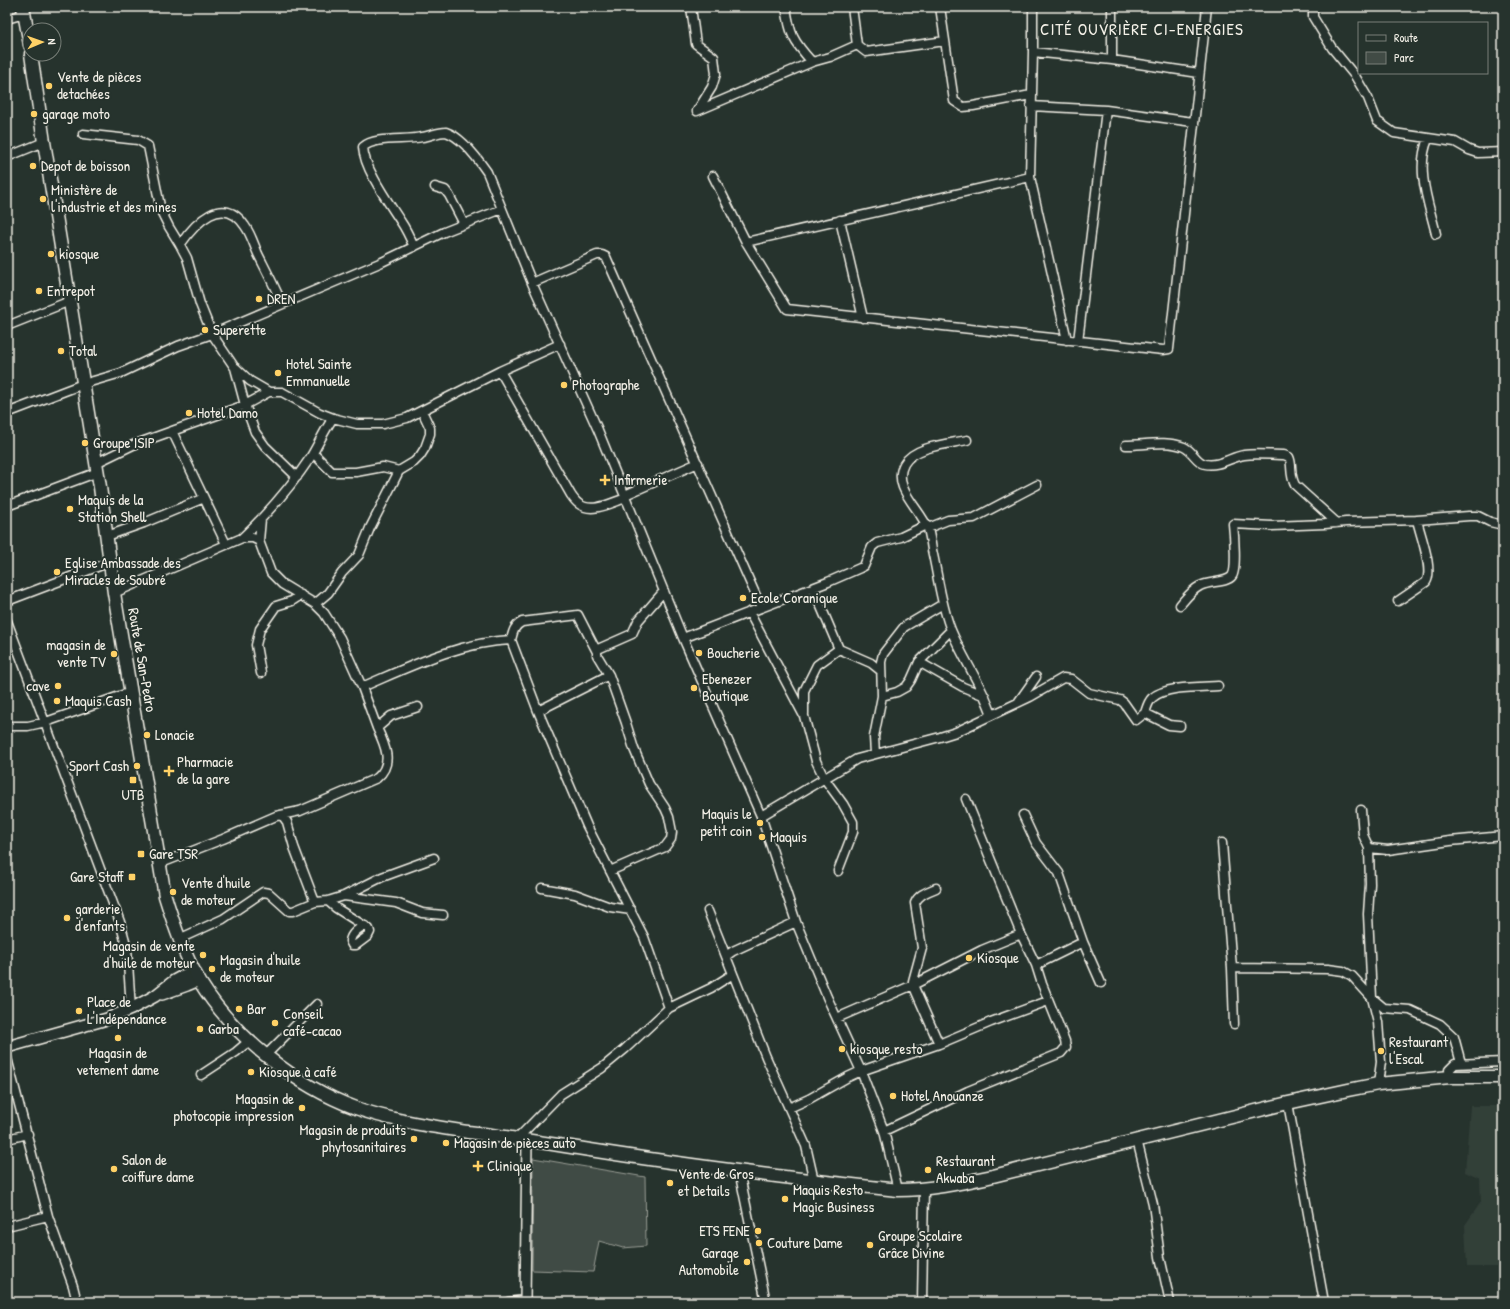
<svg xmlns="http://www.w3.org/2000/svg" width="1510" height="1309" font-family="'Patrick Hand',sans-serif">
<style>
.built{fill:#333f39}
.green{fill:#414b45;stroke:#9a9e96}
.lines{fill:none;stroke-linecap:round;stroke-linejoin:round}
.minor-casing{stroke:#f4f1e8;stroke-width:11}
.tertiary-casing{stroke:#f4f1e8;stroke-width:12}
.secondary-casing{stroke:#f4f1e8;stroke-width:14}
.primary-casing{stroke:#f4f1e8;stroke-width:15}
.minor{stroke:#26332d;stroke-width:8}
.tertiary{stroke:#26332d;stroke-width:9}
.secondary{stroke:#26332d;stroke-width:11}
.primary{stroke:#26332d;stroke-width:12}
.poi-dot{fill:#ffd166;stroke:#26332d;stroke-width:1.5}
.labels{text-anchor:middle;stroke-width:4;stroke-linejoin:round;paint-order:stroke}
.poi-label{font-size:15px;fill:#f4f1e8;stroke:#26332d;text-anchor:start}
.street-label{font-size:15px;fill:#f4f1e8;stroke:#26332d}
.quarter-label{font-size:17px;letter-spacing:1px;fill:#f4f1e8;stroke:#26332d}
</style>
<rect width="100%" height="100%" fill="#26332d"/>
<filter id="ink" filterUnits="userSpaceOnUse"><feTurbulence type="fractalNoise" baseFrequency=".025" numOctaves="2"/><feDisplacementMap in="SourceGraphic" scale="8" xChannelSelector="R" yChannelSelector="G"/><feConvolveMatrix kernelMatrix="1 2 1 2 8 2 1 2 1" color-interpolation-filters="sRGB"/></filter>
<g filter="url(#ink)">
<path class="built" d="M1470 1106H1503V1267H1467L1465 1225 1481 1202 1480 1179 1465 1172Z"/>
<path class="green" d="M533 1158 645 1177 646 1246 623 1248 599 1241 593 1272 532 1270Z"/>
<g class="lines">
<g class="minor-casing">
<path id="minor" d="M691 7 696 44 714 57 716 74 712 87 697 111
M786 7C790 35 793 41 812 62
M852 7 857 45
M940 7 954 101 963 107 973 106 1031 95
M1033 7V52L1112 60 1199 73
M1313 7V17L1332 48 1355 76 1368 98 1377 121 1394 133 1455 142 1469 150 1478 153 1503 152
M7 19 24 14
M1033 52 1030 177 1067 340
M1112 60V7
M1031 106 1106 110 1193 122
M697 111 812 62 830 57 857 45 866 52 945 41
M83 134 138 140 148 146 161 211 169 227 180 245 187 258 200 304 212 334 235 368 245 405 255 432 265 446 297 477
M1428 139C1415 170 1429 204 1436 234
M7 157 44 142
M713 176 746 242 787 309 1163 350 1169 349 1207 7
M435 187 445 190 449 195 464 224
M840 220 863 318
M746 242 1030 177
M180 245C195 223 223 193 245 226 251 234 254 245 258 254 266 270 275 287 282 304
M414 247C410 238 406 229 401 222 389 203 364 169 363 147 375 136 406 141 422 137 430 136 438 132 446 132 462 137 478 159 487 172L532 283 598 430 683 638 761 816
M532 283 597 255H602L606 257 761 607
M7 326 70 301
M1078 341 1106 110
M236 368 250 381 269 392
M500 371 571 495C573 498 576 502 579 504 592 514 613 502 626 498
M7 413 83 384 121 373 178 346 212 334 382 262 444 232 502 209
M172 431 226 544
M1126 445C1144 445 1167 440 1184 447 1193 451 1196 462 1205 464 1219 467 1231 457 1244 455 1256 453 1271 455 1284 455L1289 457C1293 465 1289 474 1295 485L1337 523
M313 453 332 472H356L383 467 399 471
M96 463 133 445 245 405 269 392H282L320 413 333 418 357 424H383L407 418 500 371 560 344
M625 495 698 463
M7 506 98 472
M261 519 259 541 271 573 282 584 315 604 324 613 340 638 362 687C409 667 459 642 511 640L538 711 587 826 644 937 669 1008 625 1049 602 1068 561 1094 517 1139
M928 528 948 520 974 518 1037 485
M107 536 144 523 204 498
M242 538C267 514 290 488 310 458 318 445 324 431 333 418
M813 588 839 649 871 663 881 671
M114 593 242 538H253L259 541
M7 601 110 562
M1398 601 1426 582C1434 570 1420 534 1417 520
M315 604 328 593 342 573 359 555 370 528 399 471 414 462 420 456 425 448 430 434V428L422 411
M1180 605C1186 598 1192 590 1200 586 1209 581 1227 583 1232 576 1237 570 1234 533 1233 524L1272 526 1325 524 1346 522 1417 520 1469 516H1478L1490 522 1503 525
M749 612 804 716 816 761 824 778 843 804 853 822V832L838 871
M7 621 120 922 127 948 131 1009
M683 638 828 582 860 568 864 566 872 547 877 543 901 537 926 525
M511 640C513 632 514 626 522 622L578 615 597 652V655L609 675 626 723 634 749 649 784 665 808 669 817 672 832 671 839 665 847 610 871
M597 652 598 649 632 634 638 621 664 591
M919 662 963 687 985 696
M261 673 256 645 260 629 276 606 292 601 301 595
M362 687 377 728
M882 696 897 692 906 687 911 680 919 662 951 630
M1019 701 1036 677
M538 711 609 675
M1145 713C1147 707 1148 702 1152 698 1165 686 1200 687 1218 686
M804 714V691L817 665 839 649
M992 715 1030 697 1056 682 1063 678 1071 679 1089 693 1120 700 1124 703 1136 720 1145 713 1169 725 1180 726
M7 726H28L46 722 131 692
M875 754 874 737 882 696 881 662 883 654 904 627 943 604
M966 799 1021 934 1036 965 1083 942 1059 873 1036 843 1023 815
M1361 810 1363 835 1369 848 1388 850 1450 841 1503 836
M282 815 287 822 294 847 315 902
M1222 843 1232 968 1234 1024
M1369 848 1370 884 1368 914 1372 998 1378 1022 1381 1062 1378 1084
M159 864 223 839 276 816 300 811 377 778C394 764 385 745 377 728L391 716 418 707
M542 888 575 894 610 907 631 910
M936 888C927 892 919 894 915 903L922 948 913 981V985L939 1044
M344 896 396 903 422 913 443 915
M328 901 336 908 369 929 370 932 368 936 356 945H352L350 941C351 934 358 928 365 926
M708 911 766 1057 806 1146 814 1181
M796 922 827 997 861 1071 884 1131 898 1190
M179 939 223 919 263 892 269 893 289 911H293L315 902 328 901 344 896 382 877 434 858
M1083 942 1101 983
M726 956 733 951 796 922 761 816 857 759 940 737 956 732 992 715C982 685 963 659 951 630 941 605 938 576 932 550 931 543 930 536 928 529 921 509 891 488 904 464 914 446 949 444 967 440
M1232 968 1328 969 1343 971 1352 976 1372 998 1384 1008 1410 1010 1440 1024 1454 1037 1461 1063
M669 1008 711 988 733 974
M837 1018 913 985 982 950 1021 934
M266 1055 317 1004
M7 1058 48 1216 73 1286 77 1302
M201 1075 236 1052 249 1041
M1450 1077 1449 1070 1455 1064 1503 1062
M1288 1103 1324 1302
M789 1108 809 1099 848 1077 861 1071 939 1044 991 1022 1048 1001
M884 1131 968 1091 1061 1053 1066 1047 1065 1041 1042 984 1036 965
M7 1139 28 1134
M1137 1140 1153 1204 1160 1257 1170 1302
M739 1171 766 1302
M7 1226 48 1216
M508 1302 525 1300
M922 1302 924 1189"/>
</g>
<g class="tertiary-casing">
<path id="tertiary" d="M525 1302 527 1140"/>
</g>
<g class="secondary-casing">
<path id="secondary" d="M162 994 187 985 199 980
M7 1047 107 1019 131 1009 155 996 174 981 194 970"/>
</g>
<g class="primary-casing">
<path id="primary" d="M23 7 30 45
M31 54 44 142 100 487 114 593 165 896C174 925 184 955 200 982 234 1037 296 1086 356 1108 392 1121 431 1126 468 1132 500 1136 533 1141 565 1146 675 1164 786 1178 898 1190 930 1190 961 1183 993 1176L1288 1103 1348 1090 1378 1084 1450 1077H1503"/>
</g>
<use href="#minor" class="minor"/>
<use href="#tertiary" class="tertiary"/>
<use href="#secondary" class="secondary"/>
<use href="#primary" class="primary"/>
</g>
</g>
<g class="poi-dot">
<circle cx="49" cy="86" r="4"/>
<circle cx="34" cy="114" r="4"/>
<circle cx="33" cy="166" r="4"/>
<circle cx="43" cy="199" r="4"/>
<circle cx="51" cy="254" r="4"/>
<circle cx="39" cy="291" r="4"/>
<circle cx="259" cy="299" r="4"/>
<circle cx="205" cy="330" r="4"/>
<circle cx="61" cy="351" r="4"/>
<circle cx="278" cy="373" r="4"/>
<circle cx="564" cy="385" r="4"/>
<circle cx="189" cy="413" r="4"/>
<circle cx="85" cy="443" r="4"/>
<path d="M603 474h4v4h4v4h-4v4h-4v-4h-4v-4h4z"/>
<circle cx="70" cy="509" r="4"/>
<circle cx="57" cy="572" r="4"/>
<circle cx="743" cy="598" r="4"/>
<circle cx="699" cy="653" r="4"/>
<circle cx="114" cy="654" r="4"/>
<circle cx="58" cy="686" r="4"/>
<circle cx="694" cy="688" r="4"/>
<circle cx="57" cy="701" r="4"/>
<circle cx="147" cy="735" r="4"/>
<circle cx="137" cy="766" r="4"/>
<path d="M167 765h4v4h4v4h-4v4h-4v-4h-4v-4h4z"/>
<rect x="129" y="776" width="8" height="8" rx="2"/>
<circle cx="760" cy="823" r="4"/>
<circle cx="762" cy="837" r="4"/>
<rect x="137" y="850" width="8" height="8" rx="2"/>
<rect x="128" y="873" width="8" height="8" rx="2"/>
<circle cx="173" cy="892" r="4"/>
<circle cx="67" cy="918" r="4"/>
<circle cx="203" cy="955" r="4"/>
<circle cx="969" cy="958" r="4"/>
<circle cx="212" cy="969" r="4"/>
<circle cx="239" cy="1009" r="4"/>
<circle cx="79" cy="1011" r="4"/>
<circle cx="275" cy="1023" r="4"/>
<circle cx="200" cy="1029" r="4"/>
<circle cx="118" cy="1038" r="4"/>
<circle cx="842" cy="1049" r="4"/>
<circle cx="1381" cy="1051" r="4"/>
<circle cx="251" cy="1072" r="4"/>
<circle cx="893" cy="1096" r="4"/>
<circle cx="302" cy="1108" r="4"/>
<circle cx="414" cy="1139" r="4"/>
<circle cx="446" cy="1143" r="4"/>
<path d="M476 1160h4v4h4v4h-4v4h-4v-4h-4v-4h4z"/>
<circle cx="114" cy="1169" r="4"/>
<circle cx="928" cy="1170" r="4"/>
<circle cx="670" cy="1183" r="4"/>
<circle cx="785" cy="1199" r="4"/>
<circle cx="758" cy="1231" r="4"/>
<circle cx="759" cy="1243" r="4"/>
<circle cx="870" cy="1245" r="4"/>
<circle cx="747" cy="1262" r="4"/>
</g>
<g class="labels">
<g class="poi-label">
<text x="57" y="82">Vente de pièces<tspan x="57" dy="17">detachées</tspan></text>
<text x="42" y="119">garage moto</text>
<text x="41" y="171">Depot de boisson</text>
<text x="51" y="195">Ministère de<tspan x="51" dy="17">l'industrie et des mines</tspan></text>
<text x="59" y="259">kiosque</text>
<text x="47" y="296">Entrepot</text>
<text x="267" y="304">DREN</text>
<text x="213" y="335">Superette</text>
<text x="69" y="356">Total</text>
<text x="286" y="369">Hotel Sainte<tspan x="286" dy="17">Emmanuelle</tspan></text>
<text x="572" y="390">Photographe</text>
<text x="197" y="418">Hotel Damo</text>
<text x="93" y="448">Groupe ISIP</text>
<text x="614" y="485">Infirmerie</text>
<text x="78" y="505">Maquis de la<tspan x="78" dy="17">Station Shell</tspan></text>
<text x="65" y="568">Eglise Ambassade des<tspan x="65" dy="17">Miracles de Soubré</tspan></text>
<text x="751" y="603">Ecole Coranique</text>
<text x="106" y="650" text-anchor="end">magasin de<tspan x="106" dy="17">vente TV</tspan></text>
<text x="707" y="658">Boucherie</text>
<text x="702" y="684">Ebenezer<tspan x="702" dy="17">Boutique</tspan></text>
<text x="50" y="691" text-anchor="end">cave</text>
<text x="65" y="706">Maquis Cash</text>
<text x="155" y="740">Lonacie</text>
<text x="177" y="767">Pharmacie<tspan x="177" dy="17">de la gare</tspan></text>
<text x="129" y="771" text-anchor="end">Sport Cash</text>
<text x="133" y="800" text-anchor="middle">UTB</text>
<text x="752" y="819" text-anchor="end">Maquis le<tspan x="752" dy="17">petit coin</tspan></text>
<text x="770" y="842">Maquis</text>
<text x="149" y="859">Gare TSR</text>
<text x="124" y="882" text-anchor="end">Gare Staff</text>
<text x="181" y="888">Vente d'huile<tspan x="181" dy="17">de moteur</tspan></text>
<text x="75" y="914">garderie<tspan x="75" dy="17">d'enfants</tspan></text>
<text x="195" y="951" text-anchor="end">Magasin de vente<tspan x="195" dy="17">d'huile de moteur</tspan></text>
<text x="977" y="963">Kiosque</text>
<text x="220" y="965">Magasin d'huile<tspan x="220" dy="17">de moteur</tspan></text>
<text x="87" y="1007">Place de<tspan x="87" dy="17">L'Indépendance</tspan></text>
<text x="247" y="1014">Bar</text>
<text x="283" y="1019">Conseil<tspan x="283" dy="17">café-cacao</tspan></text>
<text x="208" y="1034">Garba</text>
<text x="1389" y="1047">Restaurant<tspan x="1389" dy="17">l'Escal</tspan></text>
<text x="850" y="1054">kiosque resto</text>
<text x="118" y="1058" text-anchor="middle">Magasin de<tspan x="118" dy="17">vetement dame</tspan></text>
<text x="259" y="1077">Kiosque à café</text>
<text x="901" y="1101">Hotel Anouanze</text>
<text x="294" y="1104" text-anchor="end">Magasin de<tspan x="294" dy="17">photocopie impression</tspan></text>
<text x="406" y="1135" text-anchor="end">Magasin de produits<tspan x="406" dy="17">phytosanitaires</tspan></text>
<text x="454" y="1148">Magasin de pièces auto</text>
<text x="122" y="1165">Salon de<tspan x="122" dy="17">coiffure dame</tspan></text>
<text x="936" y="1166">Restaurant<tspan x="936" dy="17">Akwaba</tspan></text>
<text x="487" y="1171">Clinique</text>
<text x="678" y="1179">Vente de Gros<tspan x="678" dy="17">et Details</tspan></text>
<text x="793" y="1195">Maquis Resto<tspan x="793" dy="17">Magic Business</tspan></text>
<text x="750" y="1236" text-anchor="end">ETS FENE</text>
<text x="878" y="1241">Groupe Scolaire<tspan x="878" dy="17">Grâce Divine</tspan></text>
<text x="767" y="1248">Couture Dame</text>
<text x="739" y="1258" text-anchor="end">Garage<tspan x="739" dy="17">Automobile</tspan></text>
</g>
<g class="street-label">
<text transform="translate(142 660) rotate(80)" y="5">Route de San-Pedro</text>
</g>
<g class="quarter-label">
<text x="1142" y="35">CITÉ OUVRIÈRE CI-ENERGIES</text>
</g>
</g>
<rect width="1510" height="1309" fill="none" stroke="#26332d" stroke-width="24"/>
<rect x="12" y="12" width="1486" height="1285" fill="none" stroke="#f4f1e8" stroke-width="1.5" filter="url(#ink)"/>
<rect x="1358" y="22" width="130" height="52" fill="#26332d" stroke="#787f78"/>
<rect x="1366" y="35" width="20" height="6" fill="#26332d" stroke="#787f78"/>
<text x="1394" y="42" font-size="12" fill="#f4f1e8">Route</text>
<rect x="1366" y="52" width="20" height="12" fill="#414b45" stroke="#787f78"/>
<text x="1394" y="62" font-size="12" fill="#f4f1e8">Parc</text>
<g transform="translate(42 42) rotate(88)"><circle r="19" fill="#26332d" stroke="#787f78"/>
<path d="M0-3L7 15L0 10L-7 15Z" fill="#ffd166"/>
<text y="-6" font-size="11" font-weight="bold" text-anchor="middle" fill="#f4f1e8">N</text>
</g>
</svg>
